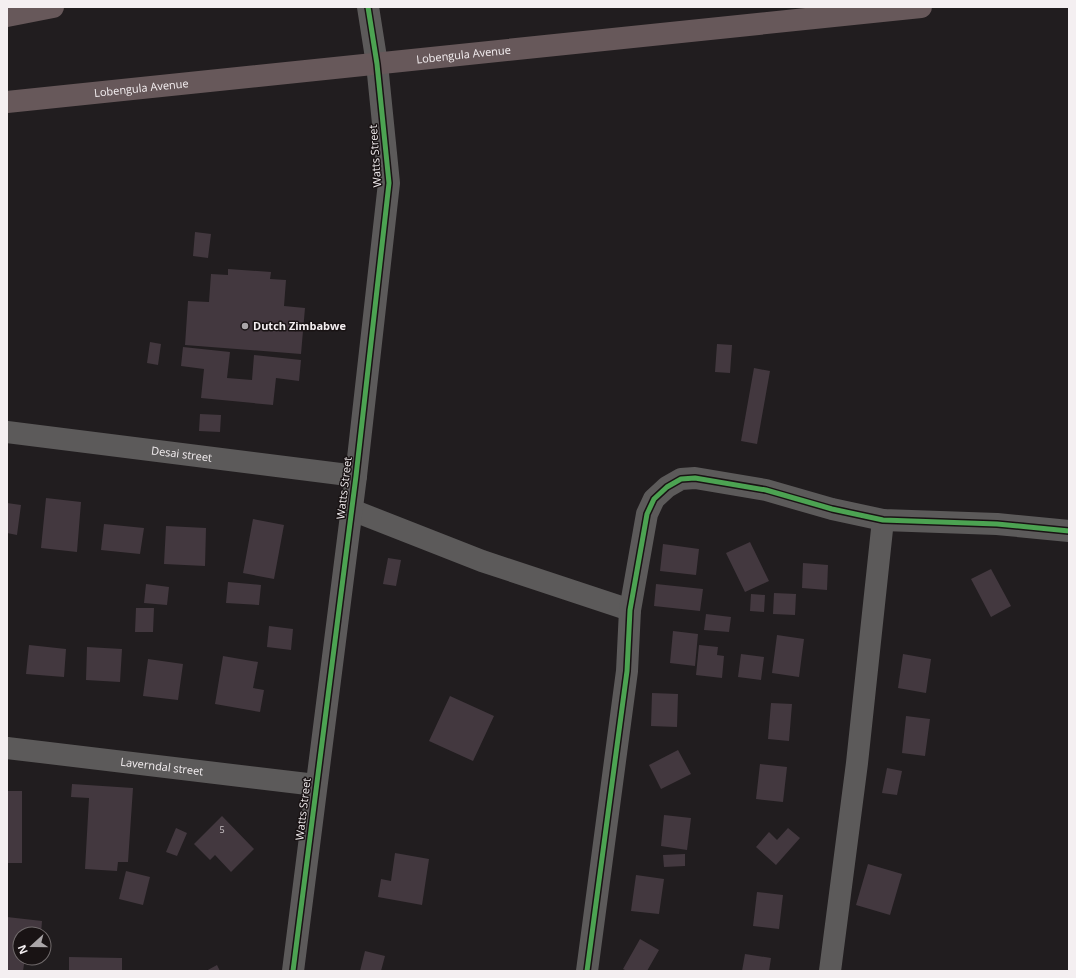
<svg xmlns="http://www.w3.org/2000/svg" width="1076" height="978" font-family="'Open Sans',sans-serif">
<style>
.building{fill:#43383f}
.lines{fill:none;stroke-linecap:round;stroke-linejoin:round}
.minor{stroke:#5c5a5a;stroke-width:22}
.highway{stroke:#67585a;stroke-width:22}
.cycleway-casing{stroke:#191314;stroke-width:8}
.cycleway{stroke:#4ca352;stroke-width:5}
.poi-dot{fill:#aaa6a8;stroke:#191314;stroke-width:1.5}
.labels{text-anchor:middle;stroke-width:3;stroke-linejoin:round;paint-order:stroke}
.number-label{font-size:9px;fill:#c8c1c4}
.street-label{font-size:11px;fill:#f4eff1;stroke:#191314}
.poi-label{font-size:11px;font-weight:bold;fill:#f4eff1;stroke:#191314;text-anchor:start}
</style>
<rect width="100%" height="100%" fill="#211d1f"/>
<path class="building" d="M195 232 211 234 208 258 193 256Z
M228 269 271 272 270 279 286 280 284 306 305 308 301 354 185 345 188 301 209 302 211 274 228 275Z
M150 342 161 344 158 365 147 363Z
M717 344 732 345 730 373 715 372Z
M183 347 230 352 227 378 252 380 254 355 301 360 299 381 276 378 273 405 201 398 204 369 181 366Z
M754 368 770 371 757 444 741 441Z
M200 414 221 415 220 432 199 431Z
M46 498 81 502 77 552 41 548Z
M7 503 21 505 17 535 7 533Z
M253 519 284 525 274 579 243 573Z
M104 524 144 528 140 554 101 550Z
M166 526 206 528 205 566 164 564Z
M750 542 769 581 745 592 726 553Z
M663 544 699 549 696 575 660 571Z
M388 558 401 560 396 586 383 584Z
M803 563 828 565 827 590 802 588Z
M991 569 1011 606 991 617 971 579Z
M228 582 261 585 259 605 226 603Z
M146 584 169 587 167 605 144 603Z
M656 584 703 589 700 611 654 606Z
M774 593 796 594 795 615 773 614Z
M751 594 765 595 764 612 750 611Z
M136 608H154L153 632H135Z
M706 614 731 617 729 632 704 630Z
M269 626 293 629 291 650 267 647Z
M673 631 698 634 695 666 670 663Z
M777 635 804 639 799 677 772 673Z
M29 645 66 649 64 677 26 674Z
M699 645 718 647 717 655 724 656 722 678 696 675Z
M87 647 122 649 120 682 86 680Z
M741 654 764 657 761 680 738 677Z
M903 654 931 659 926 693 898 688Z
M223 656 258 662 253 688 264 690 260 712 215 704Z
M148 659 183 664 178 700 143 696Z
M652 693 678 694 677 727 651 726Z
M450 696 494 716 473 761 429 741Z
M771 703 792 704 789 741 768 739Z
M906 716 930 719 925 756 902 753Z
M678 750 691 774 661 789 649 765Z
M760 764 787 767 783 802 756 799Z
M887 768 902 771 897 795 882 793Z
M72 784 133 788 128 862H118L117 871 85 869 89 798 71 797Z
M7 791H22V863H7Z
M664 815 691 818 687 850 661 846Z
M222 816 254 849 231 872 215 855 210 860 194 844Z
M176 828 187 833 177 856 166 852Z
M788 828 800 838 776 865 756 847 769 832 777 840Z
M395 853 429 859 422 905 378 897 381 879 391 881Z
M685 854V866L664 867 663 855Z
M868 864 902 874 890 915 856 905Z
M126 871 150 877 143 905 119 899Z
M636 875 664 879 659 914 631 911Z
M757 892 783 895 779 929 753 926Z
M7 917 42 921 41 934H20V958H25L23 971H7Z
M640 939 659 950 647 971H627L623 969Z
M365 951 385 956 381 971H360Z
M745 954 771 958 769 971H742Z
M69 957 122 958V971H69Z
M217 965 220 971H206Z"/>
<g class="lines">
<g class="minor">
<path id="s1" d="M7 432 356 476"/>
<path d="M352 510 482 561 630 610"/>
<path id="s2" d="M7 748 316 785"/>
<path d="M293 971 356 476 389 183 377 64 368 7"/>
<path d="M587 971 627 671 630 610 647 514 654 499 667 487 681 479 695 478 766 490 832 509 883 520 997 524 1069 531"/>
<path d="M830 971 857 763 883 520"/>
</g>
<g class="highway">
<path d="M7 16 53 7"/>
<path id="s3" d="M7 102 921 7"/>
</g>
<g class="cycleway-casing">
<path id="cycleway" d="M293 971 356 476 389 183 377 64 368 7
M587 971 627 671 630 610 647 514 654 499 667 487 681 479 695 478 766 490 832 509 883 520 997 524 1069 531"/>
</g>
<use href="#cycleway" class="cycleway"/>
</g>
<circle class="poi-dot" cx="245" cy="326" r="4"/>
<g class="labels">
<g class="number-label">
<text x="222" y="833">5</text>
</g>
<g class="street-label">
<text dy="4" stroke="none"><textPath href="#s3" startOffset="459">Lobengula Avenue</textPath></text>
<text dy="4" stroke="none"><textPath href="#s3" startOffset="135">Lobengula Avenue</textPath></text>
<text transform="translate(375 156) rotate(-94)" y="4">Watts Street</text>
<text dy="4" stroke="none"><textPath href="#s1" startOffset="176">Desai street</textPath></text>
<text transform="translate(344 488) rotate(-83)" y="4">Watts Street</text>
<text dy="4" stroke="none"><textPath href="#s2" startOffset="156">Laverndal street</textPath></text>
<text transform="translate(303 809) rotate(-83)" y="4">Watts Street</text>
</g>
<g class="poi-label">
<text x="253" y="330">Dutch Zimbabwe</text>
</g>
</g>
<rect width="1076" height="978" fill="none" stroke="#f4eff1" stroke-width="16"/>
<g transform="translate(32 946) rotate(249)"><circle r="19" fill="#191314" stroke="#716b6c"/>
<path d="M0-3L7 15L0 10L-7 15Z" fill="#aaa6a8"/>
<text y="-6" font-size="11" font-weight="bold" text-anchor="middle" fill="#f4eff1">N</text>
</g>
</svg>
